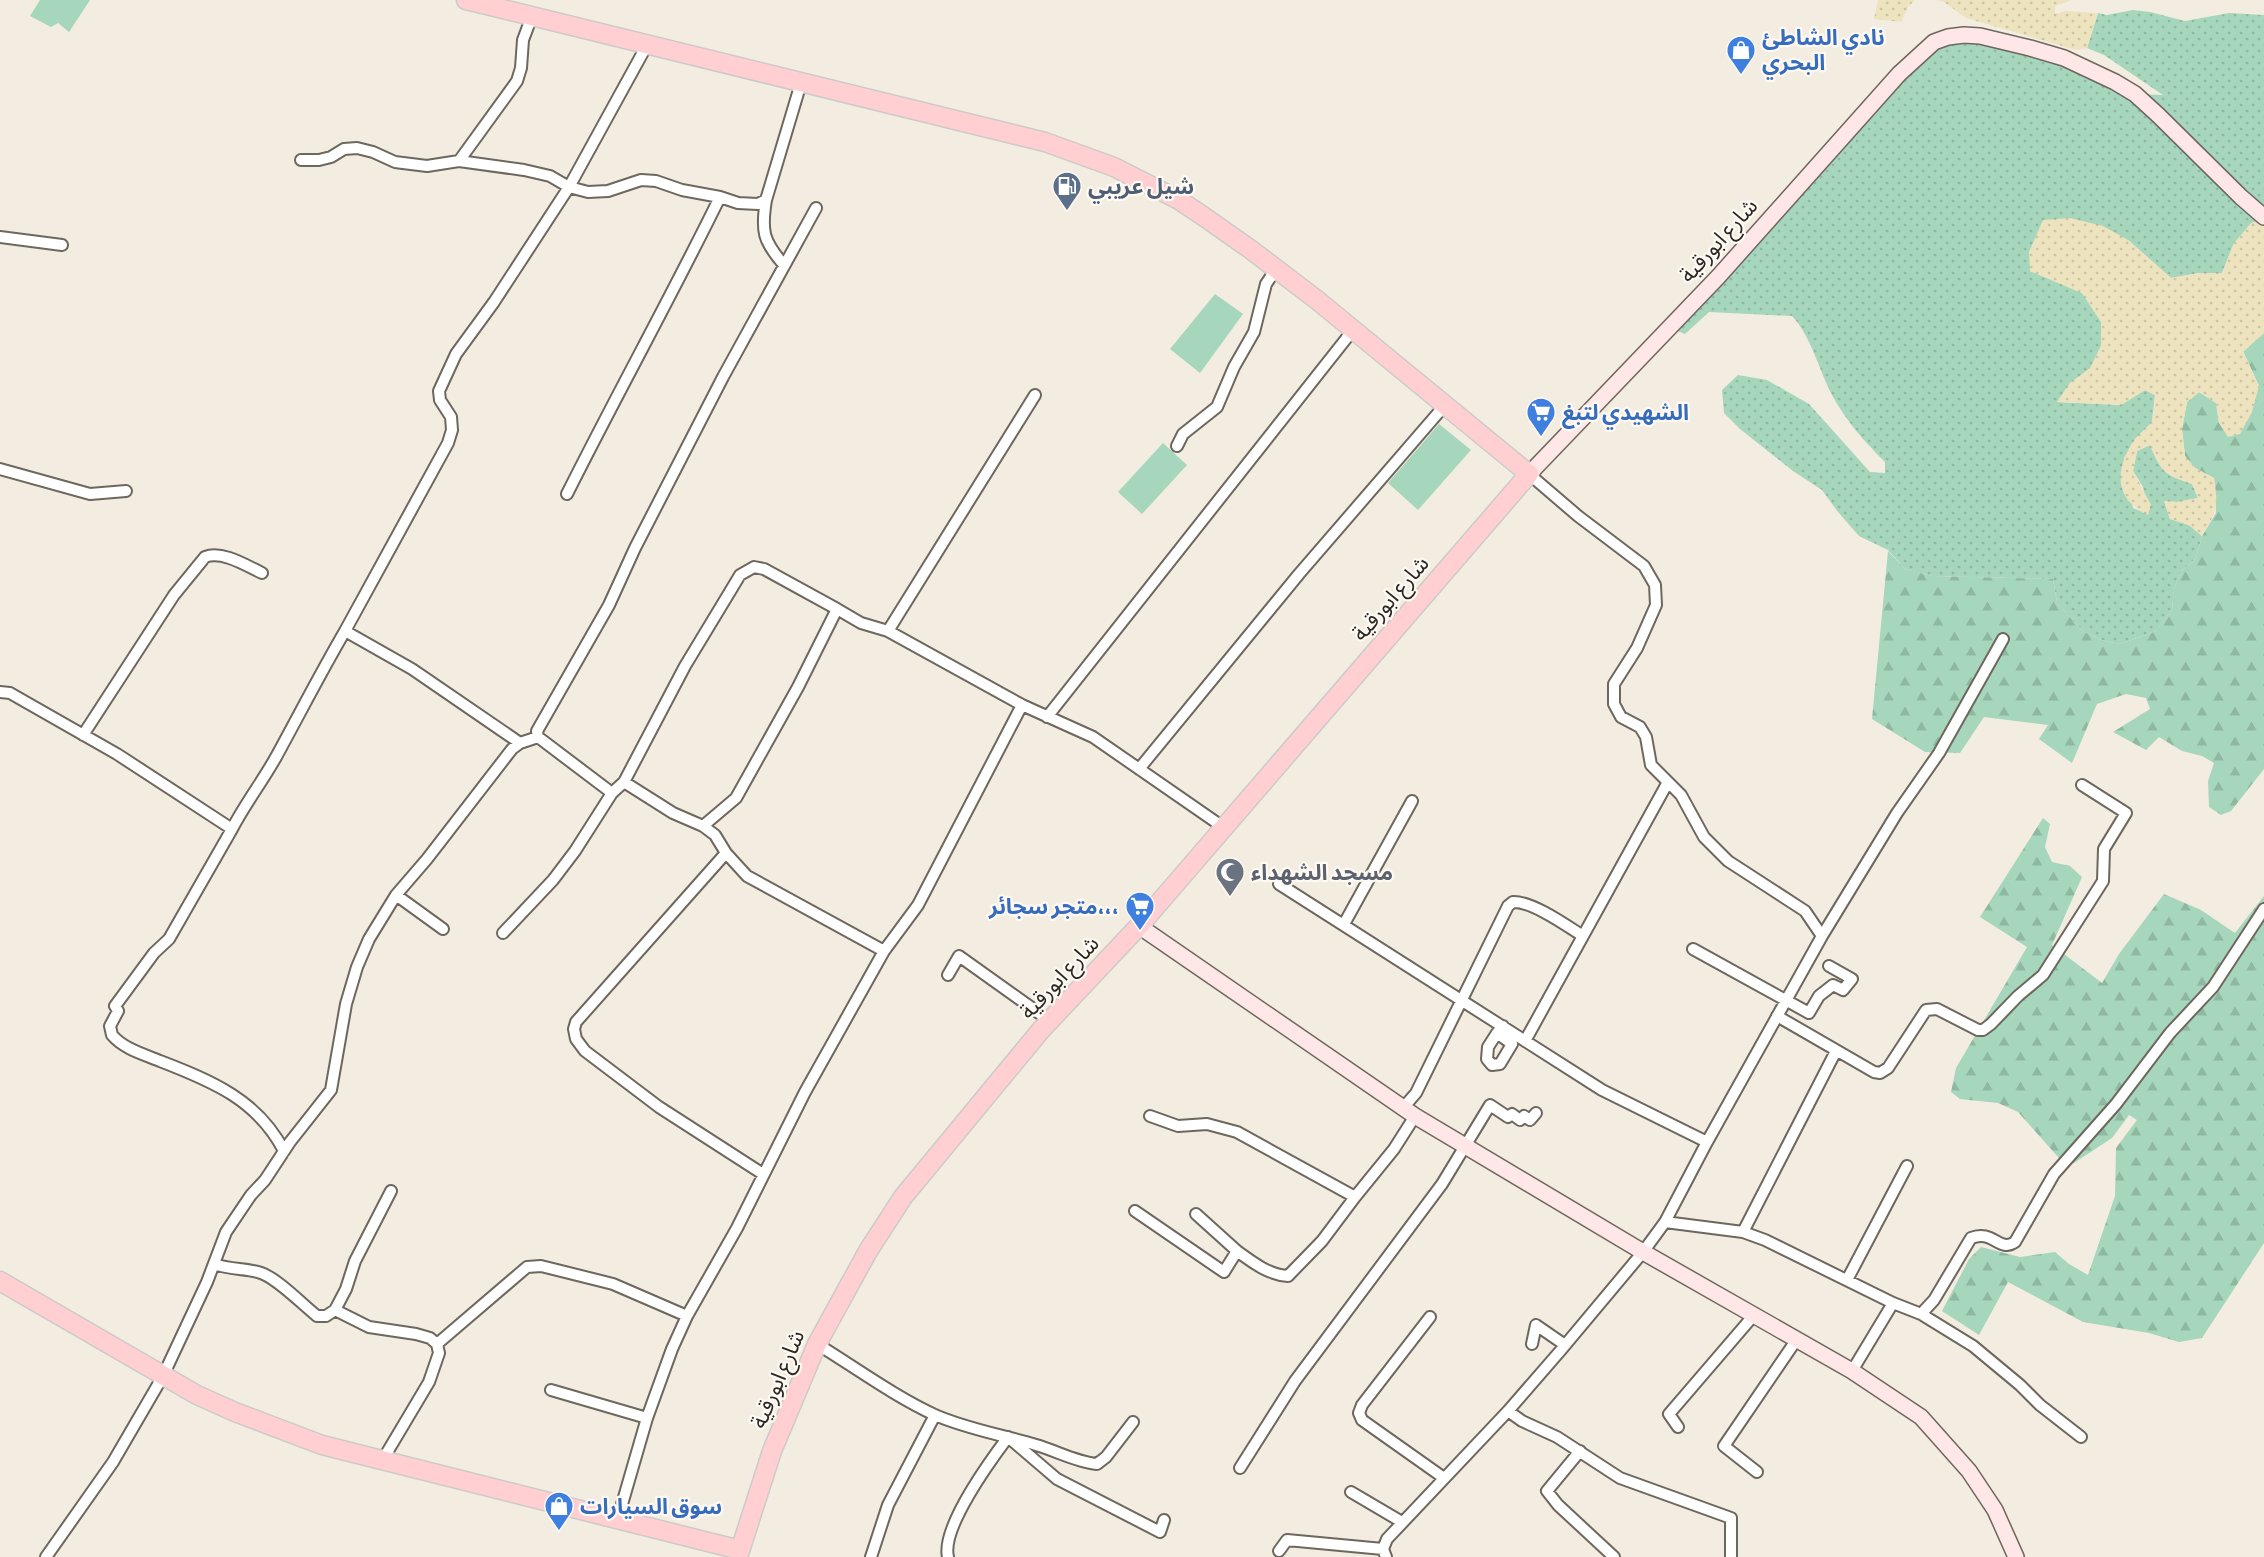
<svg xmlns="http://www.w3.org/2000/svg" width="2264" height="1557" font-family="'Sofia Sans Condensed','Noto Sans Arabic',sans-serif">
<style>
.grass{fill:url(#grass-dots)}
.forest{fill:url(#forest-firs)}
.sand{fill:url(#sand-dots)}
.green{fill:#a6d6bc}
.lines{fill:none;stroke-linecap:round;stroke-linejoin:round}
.street-casing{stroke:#6d675d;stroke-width:14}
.secondary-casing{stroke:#6d675d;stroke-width:18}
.primary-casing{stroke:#cccbca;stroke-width:21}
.street{stroke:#fff;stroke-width:10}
.secondary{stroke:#ffe7e8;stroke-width:15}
.primary{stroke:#ffcfd1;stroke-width:18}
.labels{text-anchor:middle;stroke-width:4.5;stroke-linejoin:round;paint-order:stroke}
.shop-label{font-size:22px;font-weight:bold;fill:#366cbe;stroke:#fef9f3;text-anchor:start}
.service-label{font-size:22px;font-weight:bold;fill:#4e5e75;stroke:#fef9f3;text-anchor:start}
.street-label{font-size:22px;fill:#2b2824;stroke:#fef9f3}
.worship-label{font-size:22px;font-weight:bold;fill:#5b616d;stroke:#fef9f3;text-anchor:start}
</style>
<defs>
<pattern id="grass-dots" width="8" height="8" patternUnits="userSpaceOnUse" patternTransform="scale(1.5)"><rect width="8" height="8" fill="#a6d6bc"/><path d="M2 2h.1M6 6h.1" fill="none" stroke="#8fb8a1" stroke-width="1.8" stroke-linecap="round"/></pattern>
<pattern id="forest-firs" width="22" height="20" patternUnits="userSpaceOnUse" patternTransform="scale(1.5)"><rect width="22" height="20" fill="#a6d6bc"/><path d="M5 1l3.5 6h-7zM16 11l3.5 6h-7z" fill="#8fb8a1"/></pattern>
<pattern id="sand-dots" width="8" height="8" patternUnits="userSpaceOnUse" patternTransform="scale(1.5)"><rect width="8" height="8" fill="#ede3be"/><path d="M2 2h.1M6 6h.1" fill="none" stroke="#cbc3a3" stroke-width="1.8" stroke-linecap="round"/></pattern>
</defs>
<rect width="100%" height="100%" fill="#f3ece1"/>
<path class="grass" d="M2133 10 2150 12 2185 21 2229 13 2264 15V219L2234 243 2222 273H2199L2171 278 2128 240 2030 271 2082 293 2101 321V346L2090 369 2070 383 2057 402 2121 405 2145 390 2155 395 2152 422 2136 438 2124 458 2133 508 2148 514 2143 487 2133 471 2137 451 2150 445C2162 473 2164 474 2192 484L2198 498 2177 502 2164 501 2170 519 2189 525 2202 536 2196 558 2181 572 2174 589 2172 610 2156 631 2120 644 2101 640 2083 631 2057 603 2053 579 1932 576 1905 569 1888 550 1859 536 1838 512 1822 490 1793 471 1740 429 1724 413 1722 390 1738 375 1767 380 1809 404 1870 472 1885 473V462C1864 441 1846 421 1832 395 1819 370 1811 336 1792 316L1709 312 1685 334 1670 328 1934 42 1999 39 2135 94 2163 95 2104 55 2087 48 2098 13 2107 15Z"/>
<path class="forest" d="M2264 333V769L2231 811 2221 815 2209 807 2208 781 2214 763 2202 756 2182 751 2159 737 2146 750 2113 732 2150 709 2146 698 2126 694 2097 704 2072 763 2039 739 2048 725 1984 717 1960 753 1925 752 1872 719 1888 551 1905 569 1932 576 2053 579 2057 603 2083 631 2101 640 2120 644 2156 631 2172 610 2174 589 2181 572 2196 558 2202 536 2216 513 2214 478 2195 468 2185 456 2182 429 2187 402 2199 392 2216 403 2219 423 2259 386 2243 351Z
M2043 818 2050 824 2045 847 2052 862 2070 866 2082 877 2052 945 2102 983 2119 954 2164 894 2201 910 2235 933 2264 896V1243L2202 1338 2179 1342 2149 1333 2083 1322 2008 1282 1979 1335 1942 1311 1969 1259 1981 1247 2020 1257 2055 1252 2069 1264 2088 1275 2115 1196 2116 1148 2137 1120 2129 1115 2112 1138 2074 1163 2059 1158 2018 1112 1998 1103 1960 1099 1951 1092 1956 1068 2027 947 1980 917Z"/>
<path class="sand" d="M1878 0H1915L1908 7 1901 22 1874 19Z
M1937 0H2093H2072L2055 6V14L2066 11 2098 13 2087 48 2076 50 1966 18 1944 2Z
M2070 218 2103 226 2128 240 2171 278 2199 273H2222L2234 243 2251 223 2264 219V333L2243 352 2259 386 2252 412 2240 434 2228 437 2219 423 2216 403 2199 392 2187 402 2182 429 2185 456 2195 468 2214 478C2219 507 2216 512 2202 536L2189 525 2170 519 2164 501 2177 502 2198 498 2192 484C2164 474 2162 473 2150 445L2137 451 2133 471 2151 505 2148 515C2113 499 2115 469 2134 440 2139 434 2147 429 2151 423 2155 416 2154 403 2155 395L2145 390 2121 405 2057 402 2070 383 2090 368 2101 346V322L2082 293 2030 271 2029 252 2043 220Z"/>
<path class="green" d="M40 0H90L69 32 58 23 51 27 30 16Z
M1215 294 1243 314 1200 373 1170 349Z
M1439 424 1471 450 1418 510 1388 483Z
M1163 443 1187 465 1142 514 1118 492Z"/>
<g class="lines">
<g class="street-casing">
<path id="street" d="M301 160H319L331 157 344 149 357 148 373 152 395 162 427 166 459 161 524 170 550 176 569 187 588 192 608 191 641 180 656 181 682 190 720 197 738 203 758 204 766 200 801 83
M459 161 517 81 521 68 523 40 532 16
M766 200C761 231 763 241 784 265
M0 237 62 245
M1177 446 1183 434 1217 407 1234 367 1254 332 1266 284 1276 269
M0 469 90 494 126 491
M1529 474 1578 516 1644 566 1655 585 1656 605 1637 648 1614 684V704L1621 717 1640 727 1646 737 1651 765 1681 795 1704 837 1728 861 1805 911 1822 936
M567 494C617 394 671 297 720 197
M345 631 448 443 452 430 451 417 440 400 439 391 456 354 494 302 569 187 647 45
M888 631 1035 395
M0 692 10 693 24 701 117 754 232 829 169 939 154 953 115 1006 118 1011 110 1026 112 1035C124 1049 143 1054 160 1061 212 1081 258 1100 284 1151
M1047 717 1353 330
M83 735 174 595 205 557C222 550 247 566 262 573
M538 737 537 731 609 605 635 548 723 377 816 208
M1139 769 1299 574 1445 405
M624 782 685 666 740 575 754 567 764 569 837 609
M703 826 715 835 726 853 747 876 884 951
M232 829C245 804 262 782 276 757 299 715 321 672 345 631L412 669 520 743
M726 853 576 1022 574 1029 576 1039 585 1051 659 1107 763 1174
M1279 884 1602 1090 1707 1142
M396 895 443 929
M1344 924 1412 801
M503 933 553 880 575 851 612 793
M1693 949 1809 1013 1819 996 1833 985 1843 990 1852 979 1829 966
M948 975 959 956 1050 1021
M1777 1016 1874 1072 1880 1073 1888 1068 1926 1010 1937 1009 1978 1030H1983L1991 1024 2018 996 2043 975 2103 881 2104 849 2126 813 2082 785
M1497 1033 1488 1047 1487 1059 1492 1065 1500 1064 1512 1044 1497 1033 1503 1026
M1525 1041 1668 782
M1403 1108 1416 1093 1508 906 1513 902C1532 901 1567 926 1583 936
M1150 1116 1178 1126 1207 1124 1237 1132 1355 1197
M1135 1211 1224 1272 1237 1251C1252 1262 1269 1275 1288 1276L1322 1241 1355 1197 1394 1149 1415 1116
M1196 1214 1237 1251
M1665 1222 1743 1232 1765 1240 1893 1303 1921 1314 1973 1346 2020 1385 2040 1405 2081 1437
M1743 1232 1836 1051
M214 1264C231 1270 246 1268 261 1273 277 1278 302 1304 317 1316H326L335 1310 346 1289 355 1261 391 1191
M1847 1280 1907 1166
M335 1310 369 1327 416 1334 430 1338 437 1344 439 1353 429 1382 382 1461
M1921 1314 1934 1300 1971 1238C1993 1229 1999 1253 2015 1242L2054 1174 2116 1104 2170 1033 2213 987 2264 909
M1430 1317 1362 1405 1359 1413 1362 1420 1444 1478
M437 1344 527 1267 541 1266 613 1284 687 1316
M817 1344C856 1368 894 1396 935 1415 967 1429 1003 1435 1036 1445 1057 1451 1076 1462 1097 1464L1106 1457 1133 1422
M1532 1344 1536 1325 1565 1345
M1852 1371 1893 1303
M551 1390 647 1418
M1508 1411 1522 1421 1557 1437 1620 1478 1731 1518V1557
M1678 1427 1669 1414 1754 1315
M1580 1451 1547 1491 1558 1505 1614 1557
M1240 1468 1295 1381 1442 1184 1490 1105 1508 1117 1512 1114 1520 1120 1524 1116 1530 1120 1536 1113
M1757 1472 1724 1446 1797 1339
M1351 1492 1402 1522
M618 1518 647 1418 672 1349 687 1316 737 1228 805 1092 884 951 918 905 1022 705
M1279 1551 1287 1540 1383 1549
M46 1557 113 1462 163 1376 207 1282 226 1232 251 1195 265 1180 290 1142 331 1090 346 1004 357 967 369 939 396 895 427 859 512 749 520 743 538 737 612 793 624 782 673 813 703 826 736 798 798 687 837 609 861 623 888 631 1022 705 1093 737 1223 827
M871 1557 888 1505 935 1415
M948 1557C941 1528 990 1461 1008 1437L1057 1479 1160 1532 1164 1520
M1386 1557 1383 1549 1387 1539 1508 1411 1561 1350 1643 1252 1665 1222 1707 1142 1822 936 1897 813 1939 753 2003 639"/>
</g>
<g class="secondary-casing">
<path id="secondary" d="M1529 474 1718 277 1899 74 1934 42 1948 37 1964 35 1980 36 2030 48 2064 58 2115 82 2135 94 2158 115 2241 197 2264 217
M1139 926 1415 1116 1643 1252 1852 1371 1921 1417 1969 1471 1995 1510 2016 1557"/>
</g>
<g class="primary-casing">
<path id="primary" d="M466 0 1045 142 1114 167 1179 200 1203 216 1250 249 1317 300 1529 474 1139 926 1041 1030 903 1197 868 1251 817 1344 772 1451 738 1557
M0 1281 197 1395 235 1412 322 1445 740 1550"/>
</g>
<use href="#street" class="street"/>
<use href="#secondary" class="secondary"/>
<use href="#primary" class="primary"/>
</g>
<defs>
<g id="shop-pin" transform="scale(1.5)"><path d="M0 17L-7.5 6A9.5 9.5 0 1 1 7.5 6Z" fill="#3f7fe0" stroke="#fef9f3"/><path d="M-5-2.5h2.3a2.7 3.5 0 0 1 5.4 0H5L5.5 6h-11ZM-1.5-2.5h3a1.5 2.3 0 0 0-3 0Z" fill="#fff"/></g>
<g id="fuel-pin" transform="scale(1.5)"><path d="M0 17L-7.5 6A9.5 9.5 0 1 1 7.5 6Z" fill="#5c6f8a" stroke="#fef9f3"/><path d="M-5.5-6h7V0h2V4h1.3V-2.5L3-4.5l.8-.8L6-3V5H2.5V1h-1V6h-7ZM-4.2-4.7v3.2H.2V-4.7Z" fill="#fff"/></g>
<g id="supermarket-pin" transform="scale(1.5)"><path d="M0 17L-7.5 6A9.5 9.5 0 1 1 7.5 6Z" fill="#3f7fe0" stroke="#fef9f3"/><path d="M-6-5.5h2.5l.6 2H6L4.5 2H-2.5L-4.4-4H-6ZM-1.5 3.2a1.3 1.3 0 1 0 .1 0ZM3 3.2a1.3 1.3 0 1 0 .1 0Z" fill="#fff"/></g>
<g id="mosque-pin" transform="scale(1.5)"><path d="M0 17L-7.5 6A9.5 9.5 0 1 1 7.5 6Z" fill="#6b7280" stroke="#fef9f3"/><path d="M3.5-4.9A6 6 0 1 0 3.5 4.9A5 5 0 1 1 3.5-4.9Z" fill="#fff"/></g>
</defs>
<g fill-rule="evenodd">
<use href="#shop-pin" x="1741" y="50"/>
<use href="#fuel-pin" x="1067" y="186"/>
<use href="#supermarket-pin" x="1541" y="412"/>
<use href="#mosque-pin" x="1230" y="872"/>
<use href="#supermarket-pin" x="1140" y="906"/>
<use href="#shop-pin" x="559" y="1506"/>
</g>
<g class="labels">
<g class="shop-label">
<text x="1762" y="45">نادي الشاطئ<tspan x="1762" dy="25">البحري</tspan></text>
<text x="1562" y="420">الشهيدي لتبغ</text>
<text x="1119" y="914" text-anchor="end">متجر سجائر،،،</text>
<text x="580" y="1514">سوق السيارات</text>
</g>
<g class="service-label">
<text x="1088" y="194">شيل عريبي</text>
</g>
<g class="street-label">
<text transform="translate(1718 240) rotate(-48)" y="8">شارع ابورقية</text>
<text transform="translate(1390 598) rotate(-49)" y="8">شارع ابورقية</text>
<text transform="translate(1059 977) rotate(-47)" y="8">شارع ابورقية</text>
<text transform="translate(777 1379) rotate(-67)" y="8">شارع ابورقية</text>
</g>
<g class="worship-label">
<text x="1251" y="880">مسجد الشهداء</text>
</g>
</g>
</svg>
